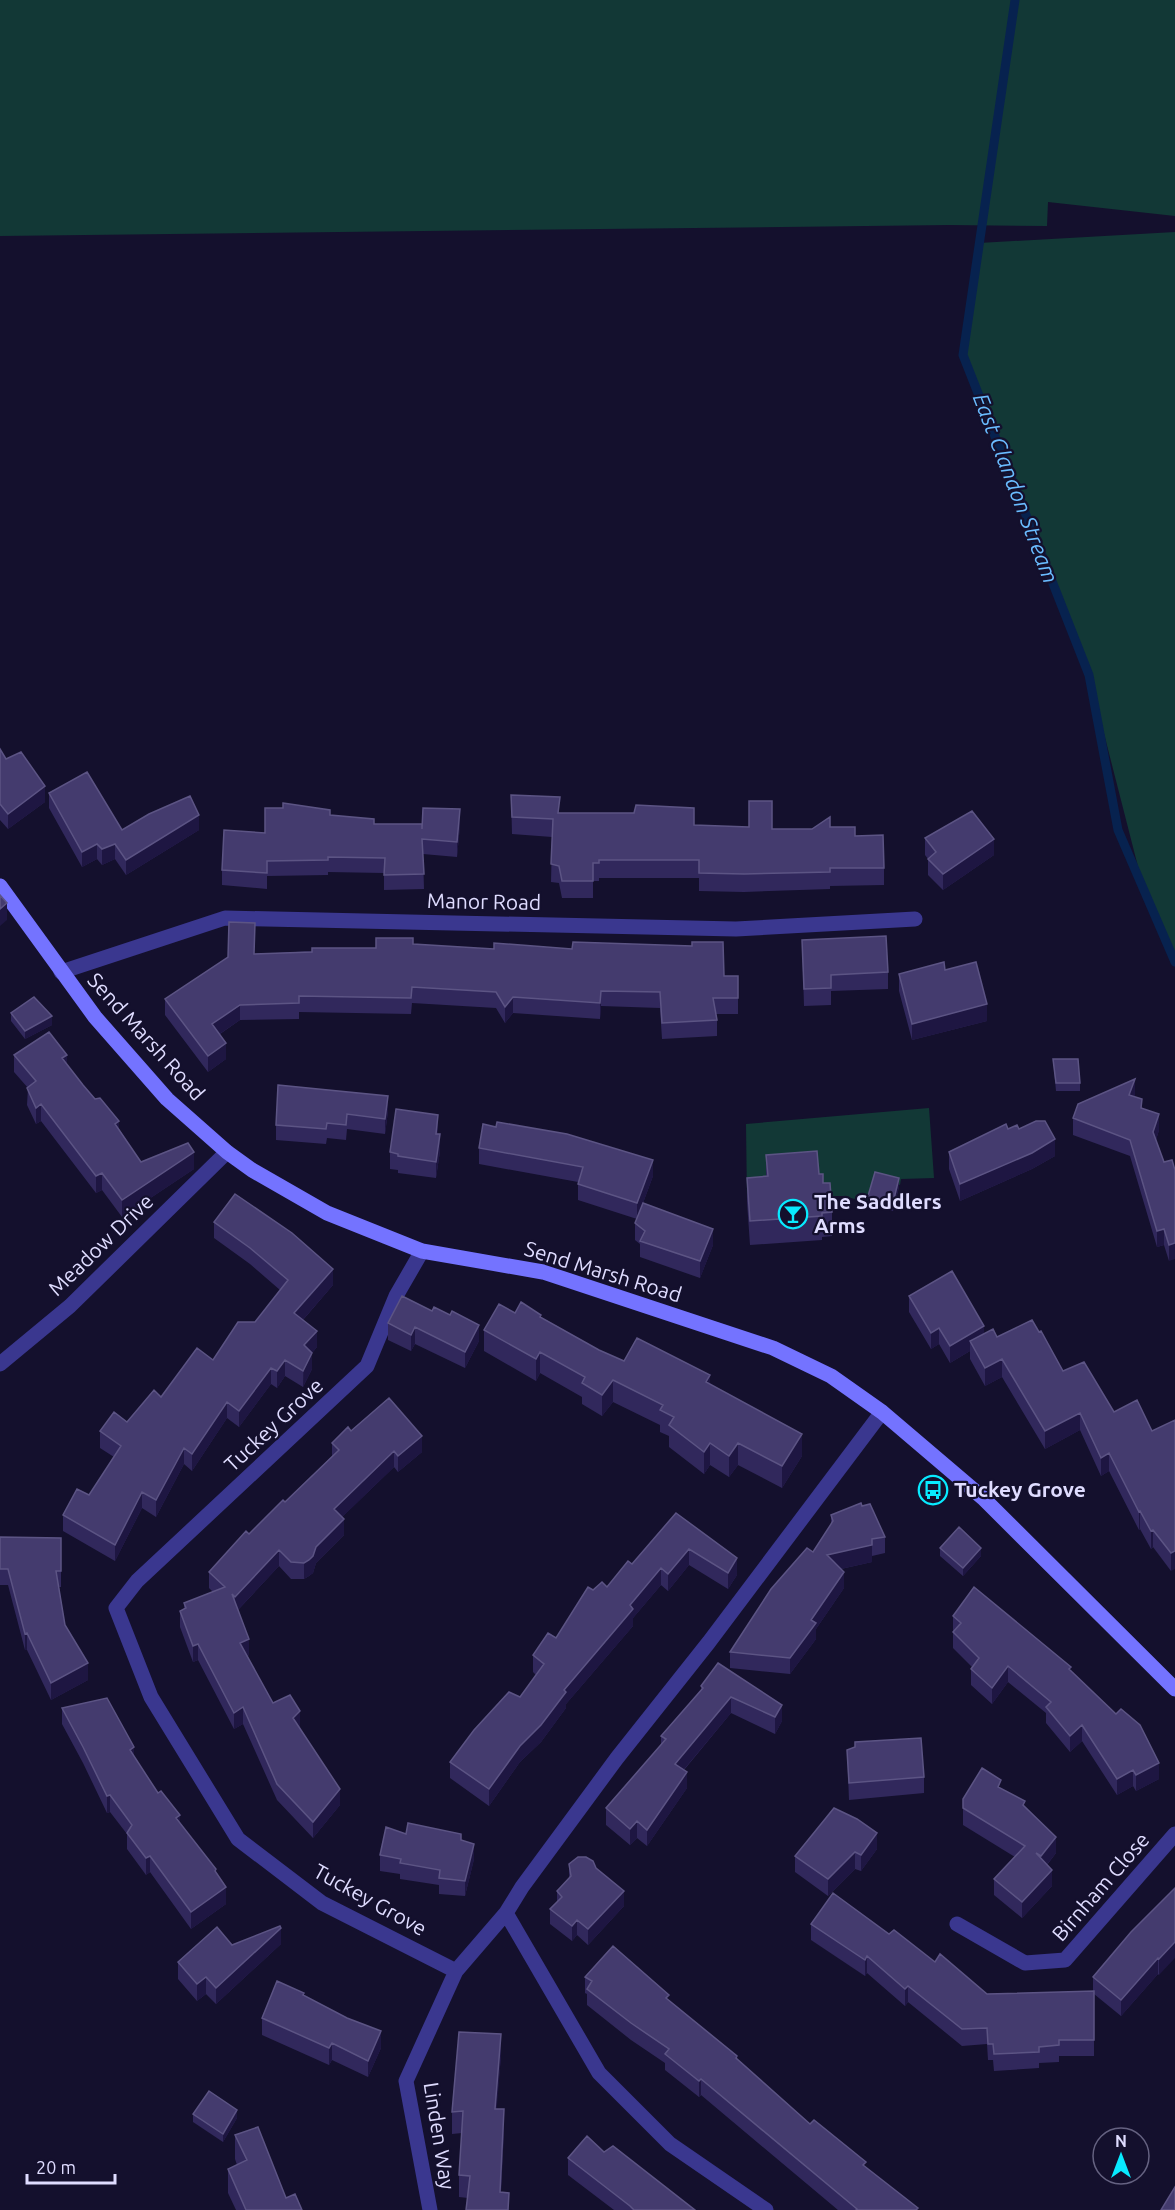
<svg xmlns="http://www.w3.org/2000/svg" width="1175" height="2210" font-family="Ubuntu,sans-serif">
<style>
.green{fill:#123836}
.lines{fill:none;stroke-linecap:round;stroke-linejoin:round}
.stream{stroke:#07224f;stroke-width:9}
.street{stroke:#3a378f;stroke-width:15}
.secondary{stroke:#7473ff;stroke-width:15}
.wall{fill:#31285c}
.shaded-wall{fill:#1e1642}
.building{fill:#443b6e;stroke:#5c5484;stroke-width:1.5}
.labels{text-anchor:middle;stroke-width:4.5;stroke-linejoin:round;paint-order:stroke}
.street-label{font-size:21px;fill:#dfdcff;stroke:#14102d}
.poi-label{font-size:21px;font-weight:bold;fill:#dfdcff;stroke:#14102d;text-anchor:start}
.water-label{font-size:22px;font-style:italic;fill:#6abcff;stroke:#14102d}
</style>
<rect width="100%" height="100%" fill="#14102d"/>
<path class="green" d="M0 0H1175V216L1048 202 1047 226 949 225 0 236Z
M1175 232V963L1145 894 1089 675 963 355 979 243Z
M929 1108 934 1178 901 1179 900 1185 874 1179 867 1202 843 1196H821L819 1174 765 1177 766 1199 747 1201 746 1124Z"/>
<g class="lines">
<path class="stream" d="M1015 0 963 355 1089 675 1118 830 1175 962"/>
<path class="street" d="M61 972 225 918 736 929 915 919
M422 1251 396 1296 367 1366 137 1581 116 1608 151 1697 238 1839 322 1903 456 1971 506 1913 522 1887 617 1758 709 1642 882 1412
M0 1364 70 1306 227 1152
M506 1913 599 2073 670 2144 766 2210
M957 1924 1025 1963 1065 1960 1175 1834
M430 2210 406 2081 456 1971"/>
<path class="secondary" d="M0 886 95 1017 167 1099 227 1152 252 1170 327 1213 422 1251 543 1272 773 1348 831 1376 882 1412 983 1498 1175 1689"/>
</g>
<path class="wall" d="M0 749 6 759 45 802 8 829 0 820Z
M49 793 122 830H199L126 875 115 859 102 865 97 859 82 867 49 808Z
M511 795 560 813 694 825 772 829H812L830 827 855 836 884 868V885L830 886V889L744 892 699 891V878H599V881H593V898H562L559 883 551 882 552 837 512 834Z
M330 815 374 824 460 825 457 857 423 854 424 889 384 890V873L328 872V875L267 876V889L222 885V870L265 833Z
M925 838 994 855 943 890 928 875V859L925 855Z
M802 940 888 972V989L831 991V1005L804 1006Z
M413 944 724 976H738V1014H716L717 1020V1036L662 1039 660 1008 601 1006 600 1019 513 1013 505 1023 496 1008 412 1003 411 1014 299 1012V1019L240 1020 220 1034 226 1059 208 1072 165 1015V999L255 954 376 948Z
M945 970 987 1021 912 1040 899 991V974Z
M11 1013 52 1025 25 1039 11 1021Z
M14 1055 67 1065 83 1085 119 1129 141 1162 194 1169 122 1217 102 1190 96 1193 41 1121 36 1124 27 1105 28 1088 14 1072Z
M1053 1059 1080 1083V1091H1056Z
M278 1085 388 1111 385 1134 347 1129 346 1140 327 1138 326 1144 276 1140V1125Z
M1135 1096 1134 1097 1159 1130 1156 1140 1164 1162 1172 1160 1169 1261 1164 1245 1157 1247 1130 1156 1073 1135V1118Z
M1008 1129H1019L1055 1156 1032 1169 960 1201 949 1169V1152Z
M438 1134 440 1151 436 1178 398 1173V1170L390 1169V1152Z
M479 1148 653 1176 643 1203 713 1245 700 1278 640 1257V1244L635 1240V1223L637 1219 578 1200V1182L479 1164Z
M766 1155 819 1174 823 1183 832 1212V1236L822 1237V1240L750 1245 747 1202V1178L766 1176Z
M899 1187 893 1211 868 1204V1196Z
M214 1222 333 1285 303 1320 317 1347 312 1353V1369L303 1387 285 1376 277 1388 271 1384 239 1427 227 1418 192 1471 184 1464 156 1517 142 1508 115 1561 63 1531V1515L89 1495 114 1457 100 1448V1431L127 1422 213 1360 255 1322 280 1290 250 1264 214 1238Z
M402 1296 479 1341 465 1368 415 1344 411 1351 388 1340V1323Z
M909 1296 984 1333 997 1337 1039 1332 1063 1371 1114 1412 1152 1431 1175 1420 1171 1571 1153 1547 1151 1549 1140 1529 1139 1530 1109 1471 1101 1476 1080 1430 1045 1449 1002 1377 985 1386 970 1359V1351L950 1363 939 1344 931 1349 909 1312Z
M515 1313 541 1317 599 1350 624 1361 710 1384 802 1456 782 1488 738 1465 729 1477 710 1465 704 1474 669 1447V1436L660 1432V1425L613 1402 602 1416 582 1404V1397L540 1373 536 1381 484 1351V1330Z
M351 1431 422 1452 398 1472 394 1467 342 1517 344 1535 316 1563 313 1573 309 1576 304 1579H291L279 1566 238 1610 249 1655 247 1656 273 1703 300 1727V1728L340 1805 313 1838 277 1800 243 1724 234 1729 198 1660 193 1662 180 1627V1611L184 1609V1603L213 1592 209 1588V1572L249 1534 285 1502 332 1456V1443Z
M862 1506 885 1537V1553L872 1556V1562L841 1569 844 1588 816 1629V1639L790 1674 730 1668V1652L813 1552 831 1525V1515Z
M676 1513 737 1575 728 1589 689 1565 668 1591 661 1585 633 1618V1626L566 1704V1708L541 1742 520 1762 489 1806 450 1778V1762L520 1697 536 1675 533 1672V1655L556 1638 593 1590 607 1587 632 1564Z
M0 1537 61 1538V1587H59L65 1625 88 1680 51 1700 27 1650H25L8 1585H0Z
M940 1548 981 1556 963 1576 940 1556Z
M953 1616 1071 1671 1159 1779 1136 1791 1133 1786 1117 1795 1082 1741 1070 1752 1046 1723V1713L1008 1682 992 1704 971 1685V1669L972 1667 953 1648Z
M718 1663 782 1721 775 1734 731 1713 684 1770 687 1788 647 1846 637 1838 630 1845 606 1825V1808L661 1746V1736L701 1690V1686Z
M62 1708 134 1757 158 1793 216 1874 226 1904 191 1929 150 1872 146 1875 127 1849V1834L110 1812 107 1813 83 1763 62 1724Z
M847 1750 924 1777V1793L849 1800Z
M1001 1788 1025 1807 1056 1853 1047 1865 1052 1886 1022 1918 994 1895V1879L1015 1857 963 1825V1799Z
M406 1834 461 1840 474 1859 465 1896 439 1894V1885L400 1879V1874L380 1871V1855Z
M877 1849 861 1871 855 1869 828 1896 795 1872V1856Z
M569 1864 596 1868 624 1906 588 1945 577 1935 572 1941 550 1924V1909L557 1902V1891L569 1878Z
M1175 1888 1159 1975 1158 1974 1121 2016 1094 1994V2056H1059V2062L1039 2063V2068L994 2071 993 2060H988L987 2044 962 2046 908 2002 905 2006 867 1973 865 1976 811 1940V1924L889 1934 987 1994 1093 1991V1977Z
M281 1944 216 2004 206 1994 197 2001 178 1979V1962L232 1945Z
M585 1977 669 2001 737 2059 810 2124 918 2210H838L701 2095 699 2097 665 2070V2063L631 2040 587 2005V1994L585 1993Z
M304 1996 347 2018 381 2048 368 2077 332 2060 329 2065 262 2035V2018Z
M501 2056 496 2109 504 2131 501 2192 509 2210 468 2198 459 2197V2175L462 2133 452 2134V2112Z
M193 2114 237 2118 223 2142 193 2122Z
M235 2135 286 2198 302 2210H236L228 2193V2169L237 2165 235 2159Z
M604 2152 695 2210H614L568 2175V2158Z"/>
<path class="shaded-wall" d="M45 786V802L8 829V814Z
M460 809V825L457 857V842Z
M199 815V830L126 875V860Z
M994 839V855L943 890V874Z
M97 844V859L82 867V852Z
M115 844V859L102 865V849Z
M7 903V920L0 926V909Z
M601 991V1006L600 1019V1003Z
M513 997V1013L505 1023V1007Z
M987 1004V1021L912 1040V1024Z
M240 1005V1020L212 1039V1024Z
M52 1016V1025L25 1039V1031Z
M226 1043V1059L208 1072V1056Z
M67 1055V1072L62 1058Z
M1135 1079V1096L1129 1112V1095Z
M388 1096V1111L385 1134V1119Z
M41 1104V1121L36 1124V1108Z
M1159 1114V1130L1153 1149V1132Z
M438 1115V1132L436 1150V1134Z
M119 1121V1137L115 1124Z
M440 1134V1151L436 1178V1162Z
M1055 1139V1156L1032 1169 960 1201V1184Z
M194 1152V1169L122 1217V1200Z
M653 1160V1176L637 1219V1203Z
M102 1173V1190L96 1193V1176Z
M899 1178V1187L893 1211V1203Z
M713 1229V1245L700 1278V1261Z
M1164 1229V1245L1157 1247V1231Z
M1175 1243V1259L1169 1261V1245Z
M333 1269V1285L294 1330V1313Z
M479 1325V1341L465 1368V1352Z
M984 1326V1343L970 1341V1351L950 1363V1346Z
M415 1327V1344L411 1351V1335Z
M939 1328V1344L931 1349V1333Z
M317 1331V1347L312 1353V1369L303 1387 304 1345Z
M540 1352V1373L536 1381V1359Z
M1002 1359V1377L985 1386V1368Z
M285 1360V1376L277 1388V1371Z
M271 1368V1384L239 1427V1411Z
M710 1375V1397L706 1382Z
M613 1380V1402L602 1416V1395Z
M227 1402V1418L192 1471V1454Z
M1080 1413V1430L1045 1449V1431Z
M802 1434V1456L782 1488V1466Z
M422 1436V1452L398 1472V1456Z
M710 1443V1465L704 1474V1452Z
M738 1443V1465L729 1477V1456Z
M184 1448V1464L156 1517V1500Z
M394 1451V1467L334 1525V1509Z
M1109 1453V1471L1101 1476V1458Z
M142 1492V1508L115 1561V1545Z
M1140 1511V1529L1139 1530V1512Z
M344 1519V1535L316 1563 313 1573 309 1576 304 1579V1563L316 1547Z
M1153 1530V1547L1151 1549V1531Z
M872 1545V1562L827 1572V1555Z
M981 1548V1556L963 1576V1568Z
M689 1549V1565L668 1591V1574Z
M279 1550V1566L235 1613V1597Z
M1175 1551V1569L1171 1571V1553Z
M737 1558V1575L728 1589V1573Z
M661 1568V1585L633 1618V1626L566 1704V1708L541 1742 520 1762 489 1806V1789L520 1746 630 1605Z
M844 1572V1588L816 1629V1639L790 1674V1658L811 1620Z
M27 1633V1650H25V1634Z
M249 1639V1655L240 1659V1643Z
M198 1644V1660L193 1662V1646Z
M88 1663V1680L51 1700V1683Z
M1008 1666V1682L992 1704V1688Z
M731 1697V1713L675 1780V1764Z
M782 1705V1721L775 1734V1717Z
M243 1707V1724L234 1729V1713Z
M300 1711V1727L293 1734V1718Z
M1082 1725V1741L1070 1752V1736Z
M134 1747V1764L130 1750Z
M1159 1763V1779L1136 1791V1775Z
M1133 1770V1786L1117 1795V1779Z
M687 1772V1788L647 1846V1830Z
M340 1789V1805L313 1838V1822Z
M110 1795V1812L107 1813V1796Z
M180 1815V1831L176 1818Z
M637 1821V1838L630 1845V1829Z
M877 1833V1849L861 1871V1855Z
M1056 1837V1853L1041 1872V1856Z
M474 1844V1859L465 1896V1881Z
M855 1852V1869L828 1896V1879Z
M150 1856V1872L146 1875V1858Z
M1052 1870V1886L1022 1918V1902Z
M226 1887V1904L191 1929V1912Z
M624 1891V1906L588 1945V1929Z
M577 1920V1935L572 1941V1926Z
M281 1928V1944L216 2004V1988Z
M1175 1942V1958L1159 1975V1959Z
M867 1956V1973L865 1976V1960Z
M1158 1958V1974L1121 2016V2000Z
M206 1977V1994L197 2001V1984Z
M908 1986V2002L905 2006V1989Z
M381 2031V2048L368 2077V2061Z
M501 2034V2056L495 2131V2109Z
M332 2043V2060L329 2065V2048Z
M701 2079V2095L699 2097V2081Z
M504 2109V2131L500 2210V2192Z
M237 2110V2118L223 2142V2134Z"/>
<path class="building" d="M0 749 6 759 21 752 45 786 8 814 0 804Z
M87 772 122 830 149 814 190 796 199 815 126 860 115 844 102 849 97 844 82 852 49 793Z
M511 795 560 797 558 813H634L636 805 694 808V825L749 827V801H772V829H812L830 817V827H855V836L883 835 884 868H830V872L744 874 699 873V860H599V863H593V881H562L559 866 551 864 553 819 512 817Z
M283 803 330 810V815L374 819V824H422V829L423 808 460 809 457 842 422 839 424 874 384 875 385 858 328 857V860L267 861V873L222 870 224 830 265 833V808H283Z
M972 811 994 839 943 874 928 859 936 852 925 838Z
M0 895 7 903 0 909Z
M229 922 255 923 254 954 312 952V948H376V938H413V944L494 949V943L572 949 573 942 692 946V942H723L724 976H738V998H713L717 1020 662 1023 660 992 601 991 600 1003 513 997 505 1007 496 992 412 987 411 998 299 996V1003L240 1005 212 1024 226 1043 208 1056 165 999 228 957Z
M886 936 888 972 831 975V988L804 989 802 940Z
M944 962 945 970 976 962 987 1004 912 1024 899 974Z
M34 997 52 1016 25 1031 11 1013Z
M49 1032 67 1055 62 1058 83 1085 95 1099 100 1098 119 1121 115 1124 141 1162 188 1143 194 1152 122 1200 102 1173 96 1176 41 1104 36 1108 27 1088 36 1081 14 1055Z
M1053 1059H1078L1080 1083H1056Z
M1135 1079 1129 1095 1142 1099 1141 1108 1159 1114 1153 1132 1164 1162 1172 1160 1175 1170V1243L1169 1245 1164 1229 1157 1231 1130 1140 1073 1118 1078 1104Z
M278 1085 388 1096 385 1119 347 1114 346 1125 327 1123 326 1129 276 1125Z
M396 1109 438 1115 436 1134H440L436 1162 398 1156V1154L390 1152Z
M1036 1121H1045L1055 1139 1032 1153 960 1184 949 1152 1006 1124 1008 1129 1017 1125 1019 1129Z
M497 1122 567 1134 653 1160 637 1203 578 1184 583 1167 479 1148 483 1124 496 1127Z
M817 1151 819 1174H823V1183H830L832 1212 822 1213V1216L750 1221 747 1178 768 1176 766 1155Z
M875 1172 899 1178 893 1203 868 1196Z
M235 1194 292 1233 333 1269 294 1313 317 1331 304 1345 312 1353 303 1371 285 1360 277 1371 271 1368 239 1411 227 1402 192 1454 184 1448 156 1500 142 1492 115 1545 63 1515 77 1489 89 1495 121 1446 100 1431 114 1412 127 1422 154 1390 161 1397 197 1348 213 1360 238 1322H255L288 1280 250 1248 214 1222Z
M643 1203 713 1229 700 1261 640 1241 645 1231 635 1223Z
M952 1271 984 1326 950 1346 939 1328 931 1333 909 1296Z
M402 1296 432 1311 434 1307 450 1315 452 1311 479 1325 465 1352 415 1327 411 1335 388 1323Z
M521 1302 541 1315 540 1317 599 1350 624 1361 637 1338 710 1375 706 1382 802 1434 782 1466 738 1443 729 1456 710 1443 704 1452 669 1425 674 1417 660 1410 663 1405 613 1380 602 1395 582 1383 585 1377 540 1352 536 1359 484 1330 499 1304 515 1313Z
M1032 1320 1039 1332 1041 1331 1063 1371 1084 1362 1114 1412 1137 1400 1152 1431 1175 1420V1551L1171 1553 1153 1530 1151 1531 1140 1511 1139 1512 1109 1453 1101 1458 1080 1413 1045 1431 1002 1359 985 1368 970 1341 993 1329 997 1337Z
M389 1398 422 1436 398 1456 394 1451 334 1509 344 1519 316 1547 313 1556 309 1560 304 1563 291 1562 279 1550 235 1597 232 1594 249 1639 240 1643 273 1703 290 1695 300 1711 293 1718 340 1789 313 1822 277 1784 243 1707 234 1713 198 1644 193 1646 180 1611 186 1608 184 1603 225 1587 209 1572 246 1531 249 1534 283 1500 285 1502 339 1450 332 1443 348 1427 351 1431Z
M861 1503 862 1506 870 1504 885 1537 872 1539V1545L827 1555 844 1572 811 1620 816 1623 790 1658 730 1652 771 1589 807 1548 813 1552 833 1521 831 1515Z
M676 1513 737 1558 728 1573 689 1549 668 1574 661 1568 630 1605 633 1609 564 1690 566 1692 541 1725 520 1746 489 1789 450 1762 474 1730 509 1692 520 1697 544 1664 533 1655 548 1633 556 1638 588 1587 593 1590 602 1582 607 1587 628 1561 632 1564Z
M959 1527 981 1548 963 1568 940 1548Z
M0 1537 61 1538V1571H56L65 1625 88 1663 51 1683 27 1633 25 1634 8 1569H0Z
M974 1587 1071 1667 1069 1669 1116 1714 1121 1709 1140 1725 1159 1763 1136 1775 1133 1770 1117 1779 1082 1725 1070 1736 1046 1707 1051 1702 1008 1666 992 1688 971 1669 979 1658 953 1632 961 1623 953 1616Z
M718 1663 782 1705 775 1717 731 1697 675 1764 687 1772 647 1830 637 1821 630 1829 606 1808 666 1739 661 1736 703 1688 701 1686Z
M107 1698 134 1747 130 1750 158 1793 161 1791 180 1815 176 1818 216 1869 215 1871 226 1887 191 1912 150 1856 146 1858 127 1833 132 1825 110 1795 107 1796 83 1747 62 1708Z
M921 1738 924 1777 849 1783 847 1750 855 1747V1742Z
M982 1768 1001 1780 998 1787 1025 1801 1023 1805 1056 1837 1041 1856 1036 1853 1052 1870 1022 1902 994 1879 1025 1846 963 1808V1799Z
M834 1808 857 1819 877 1833 861 1855 855 1852 828 1879 795 1856Z
M408 1823 461 1834V1840L474 1844 465 1881 439 1878 440 1870 400 1863 401 1859 380 1855 386 1827 406 1834Z
M578 1857H586L593 1861 596 1868 624 1891 588 1929 577 1920 572 1926 550 1909 562 1897 557 1891 571 1876 569 1864Z
M1175 1888V1942L1159 1959 1158 1958 1121 2000 1093 1977 1131 1932Z
M833 1893 889 1934 894 1930 935 1962 940 1954 987 1994 1094 1991V2040H1059V2045L1039 2047V2052L994 2054 993 2044H988L987 2028 962 2029 908 1986 905 1989 867 1956 865 1960 811 1924Z
M280 1926 281 1928 216 1988 206 1977 197 1984 178 1962 217 1927 232 1945Z
M613 1946 669 1995 666 1998 737 2056 736 2058 810 2124 814 2120 866 2162 863 2165 918 2208 916 2210H856L857 2209 701 2079 699 2081 665 2054 669 2049 631 2023 587 1989 592 1981 585 1977Z
M277 1981 304 1993 303 1995 347 2018 381 2031 368 2061 332 2043 329 2048 262 2018Z
M459 2032 501 2034 495 2109H504L500 2192 509 2193 508 2210H466L470 2176 459 2175 463 2111 452 2112Z
M209 2091 237 2110 223 2134 193 2114Z
M258 2127 286 2198 295 2194 302 2210H246L228 2169 247 2160 235 2135Z
M587 2136 604 2152 613 2146 695 2210H634L630 2206 568 2158Z
M1175 2187V2210H1161Z"/>
<defs>
<g id="bar-ring" transform="scale(1.5)"><circle r="9.5" fill="#14102d" stroke="#08eaff" stroke-width="1.5"/><path d="M-6-5H6L.8 .8V4.5H3.5V6h-7V4.5H-.8V.8Z" fill="#08eaff"/></g>
<g id="bus-ring" transform="scale(1.5)"><circle r="9.5" fill="#14102d" stroke="#08eaff" stroke-width="1.5"/><path d="M-5-6H5V4H4V6H2V4H-2V6H-4V4H-5ZM-3.5-4V0h7V-4ZM-3.5 1.2v1.5H-2V1.2ZM2 1.2v1.5H3.5V1.2Z" fill="#08eaff"/></g>
</defs>
<g fill-rule="evenodd">
<use href="#bar-ring" x="793" y="1214"/>
<use href="#bus-ring" x="933" y="1490"/>
</g>
<g class="labels">
<g class="street-label">
<text transform="translate(484 902) rotate(1)" y="7">Manor Road</text>
<text transform="translate(146 1037) rotate(48)" y="7">Send Marsh Road</text>
<text transform="translate(101 1245) rotate(-44)" y="7">Meadow Drive</text>
<text transform="translate(603 1272) rotate(17)" y="7">Send Marsh Road</text>
<text transform="translate(274 1425) rotate(-43)" y="7">Tuckey Grove</text>
<text transform="translate(1101 1887) rotate(-49)" y="7">Birnham Close</text>
<text transform="translate(370 1900) rotate(29)" y="7">Tuckey Grove</text>
<text transform="translate(439 2136) rotate(81)" y="7">Linden Way</text>
</g>
<g class="poi-label">
<text x="814" y="1209">The Saddlers<tspan x="814" dy="24">Arms</tspan></text>
<text x="954" y="1497">Tuckey Grove</text>
</g>
<g class="water-label">
<text transform="translate(1016 488) rotate(69)" y="8">East Clandon Stream</text>
</g>
</g>
<g transform="translate(1121 2156)"><circle r="28" fill="#14102d" stroke="#656281" stroke-width="1.5"/>
<path d="M0-4.5L10 22L0 15L-10 22Z" fill="#08eaff"/>
<text y="-9" font-size="16" font-weight="bold" text-anchor="middle" fill="#dfdcff">N</text>
</g>
<path d="M27 2174v9h88v-9" fill="none" stroke="#dfdcff" stroke-width="3"/>
<text x="36" y="2174" font-size="18" fill="#dfdcff" stroke="#14102d" stroke-width="4.5" paint-order="stroke">20 m</text>
</svg>
